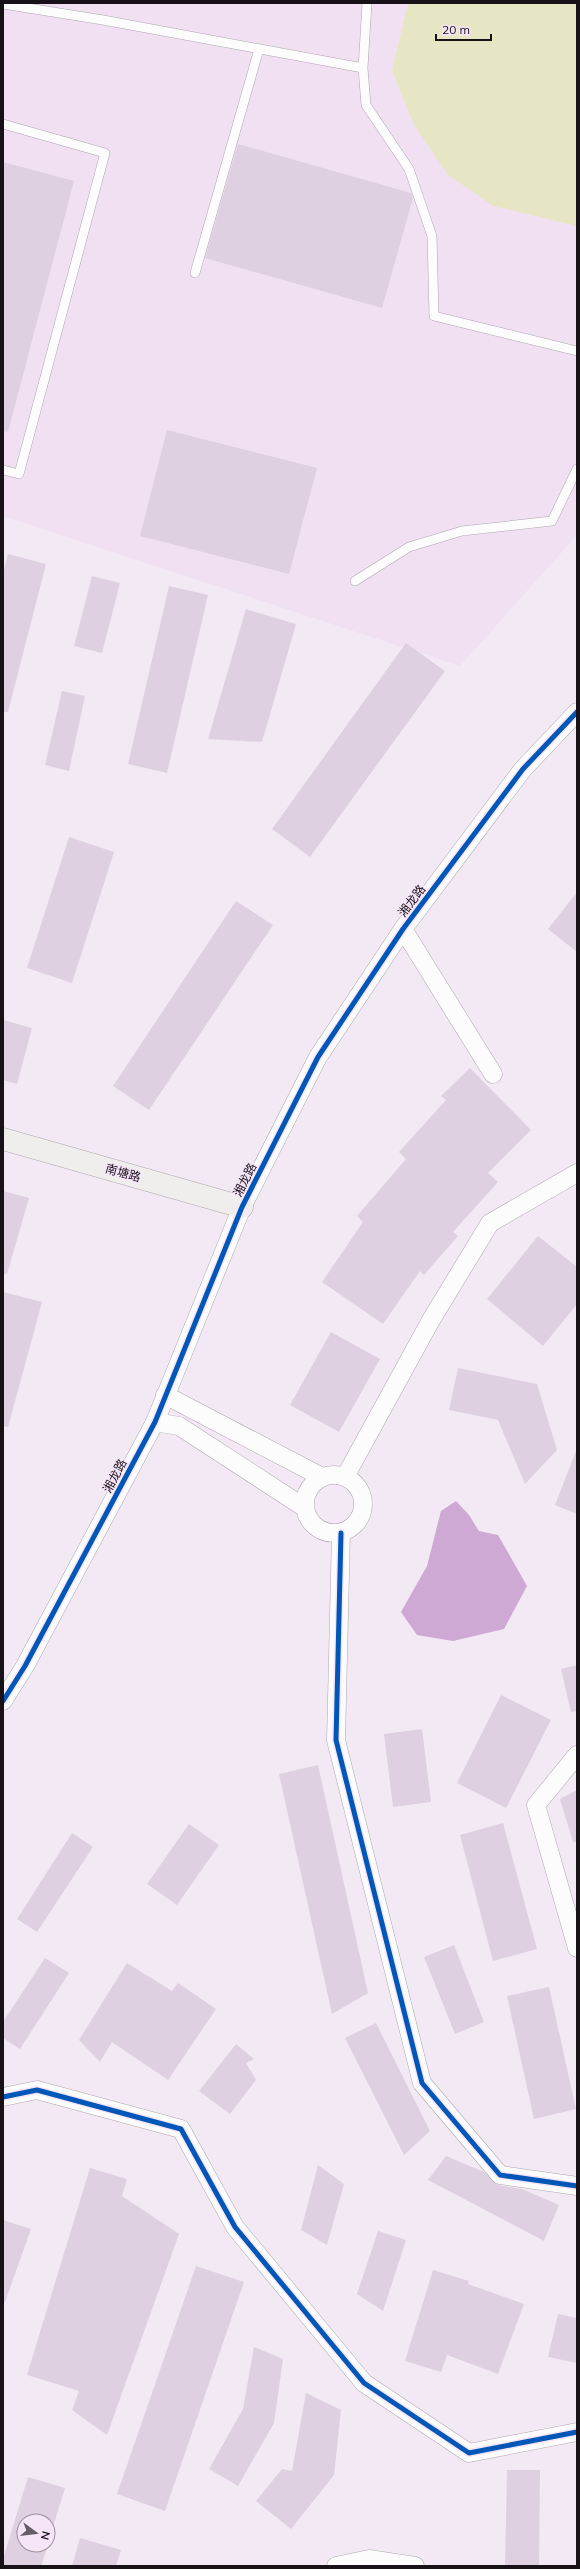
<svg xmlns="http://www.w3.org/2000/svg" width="580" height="2569" font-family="Mulish,'Noto Sans SC',sans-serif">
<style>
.built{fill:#f0e0f2}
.green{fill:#e7e6c4}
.water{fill:#cea9d3}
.building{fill:#ded0e0}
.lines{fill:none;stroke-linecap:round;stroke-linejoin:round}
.lane-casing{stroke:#ada6ae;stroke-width:10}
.street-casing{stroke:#ada6ae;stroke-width:19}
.secondary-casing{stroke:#ada6ae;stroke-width:23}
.lane{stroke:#fdfcfd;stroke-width:9}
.street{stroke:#fdfcfd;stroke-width:18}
.secondary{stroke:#efeeec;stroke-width:22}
.cycleway-casing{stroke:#f6e5f8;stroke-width:8}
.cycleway{stroke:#0057b8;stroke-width:5}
.labels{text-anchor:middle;stroke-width:3;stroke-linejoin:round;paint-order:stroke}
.street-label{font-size:12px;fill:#181218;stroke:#f6e5f8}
</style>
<rect width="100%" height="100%" fill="#f2e9f4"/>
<path class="built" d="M3 3H577V535L460 666 3 516Z"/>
<path class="green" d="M408 3H577V226L493 206 448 175 414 125 392 70Z"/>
<path class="water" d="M456 1501 469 1515 479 1531 498 1535 527 1586 504 1629 453 1641 417 1635 401 1612 427 1566 441 1511Z"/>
<path class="building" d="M238 144 411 193 413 198 382 308 205 258Z
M3 162 74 181 8 432 3 431Z
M167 430 317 468 289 574 140 536Z
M8 554 46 564 8 712H3V574Z
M92 576 120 583 102 653 74 646Z
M169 586 208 595 167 773 128 764Z
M246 609 296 624 262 742 208 739Z
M406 643 445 671 310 857 272 829Z
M62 691 85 696 69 771 45 765Z
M69 837 114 852 72 983 27 968Z
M577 892V952L548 929Z
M236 901 273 925 149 1110 113 1086Z
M3 1020 32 1028 17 1084 3 1080Z
M470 1068 531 1130 488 1173 498 1182 453 1232 458 1236 424 1275 420 1271 383 1324 322 1282 363 1222 357 1216 406 1159 399 1152 446 1100 441 1096Z
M3 1191 29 1198 7 1274H3Z
M538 1236 577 1267V1304L543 1346 487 1299Z
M3 1292 42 1302 8 1427 3 1426Z
M331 1332 380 1359 339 1432 290 1405Z
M458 1368 537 1384 557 1450 525 1484 498 1420 449 1410Z
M576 1451H577V1514L555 1505Z
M577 1665V1711L571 1712 561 1669Z
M501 1695 551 1720 506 1808 457 1783Z
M422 1729 431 1802 393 1807 384 1734Z
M318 1765 368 1993 332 2014 279 1774Z
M577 1790V1842H573L560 1799Z
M503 1823 537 1949 493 1961 460 1835Z
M189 1824 219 1845 177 1905 147 1884Z
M72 1833 93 1847 37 1932 17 1919Z
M454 1945 484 2022 455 2034 424 1957Z
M45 1958 69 1973 20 2049 3 2038V2022Z
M127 1963 172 1991 178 1983 216 2009 168 2080 112 2042 100 2062 79 2040Z
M549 1987 576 2109 534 2119 507 1996Z
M376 2023 430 2131 404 2155 345 2038Z
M236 2044 254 2059 246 2063 256 2080 230 2114 199 2091Z
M446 2156 484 2172 498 2185 522 2189 559 2205 544 2241 428 2180Z
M318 2165 344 2184 327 2245 301 2230Z
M90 2168 127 2179 122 2196 179 2234 107 2435 72 2410 79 2391 27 2375Z
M3 2220 31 2229 5 2302H3Z
M378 2231 406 2240 383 2311 357 2294Z
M196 2266 244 2282 165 2511 117 2494Z
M433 2270 469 2281 468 2284 524 2304 498 2374 447 2355 441 2372 405 2361Z
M558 2314 577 2318V2363L548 2357Z
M254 2347 283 2359 274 2423 238 2486 209 2469 243 2409Z
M306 2393 341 2410 334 2475 291 2529 256 2501 282 2469 292 2471Z
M507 2470H540L539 2566H505Z
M28 2477 65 2488 48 2543V2521H24V2545H48L41 2566H3V2559Z
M80 2538 121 2550 116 2566H72Z"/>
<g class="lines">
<g class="lane-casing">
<path id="lane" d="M367 3 363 68 366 105 409 169 432 236 434 316 577 351
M3 4 103 20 363 68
M3 124 105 153 19 474 3 470
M195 273 259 49
M355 581 409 547 462 531 552 521 577 469"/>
</g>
<g class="street-casing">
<path id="street" d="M403 929 493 1074
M165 1395 322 1477
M155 1422 179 1426 305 1508
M305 1504a29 29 0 1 1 58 0a29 29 0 1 1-58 0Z
M345 1477 431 1320 490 1223 577 1173
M341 1533 336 1740 422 2083 500 2175 577 2186
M3 1701 25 1666 155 1422 242 1207 318 1057 403 929 523 769 577 712
M577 1755 536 1805 577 1948
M3 2097 37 2090 181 2129 235 2227 364 2383 469 2453 577 2432
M336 2566 369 2559 415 2566"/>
</g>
<g class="secondary-casing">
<path id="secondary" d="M3 1139 242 1207"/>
</g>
<use href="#lane" class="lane"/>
<use href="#street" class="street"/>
<use href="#secondary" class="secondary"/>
<g class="cycleway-casing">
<path id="cycleway" d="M341 1533 336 1740 422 2083 500 2175 577 2186
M3 1701 25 1666 155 1422 242 1207 318 1057 403 929 523 769 577 712
M3 2097 37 2090 181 2129 235 2227 364 2383 469 2453 577 2432"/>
</g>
<use href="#cycleway" class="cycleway"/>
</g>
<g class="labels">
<g class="street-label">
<text transform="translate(412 901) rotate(-53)" y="4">湘龙路</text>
<text transform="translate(123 1173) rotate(16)" y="4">南塘路</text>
<text transform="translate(245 1180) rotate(-63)" y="4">湘龙路</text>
<text transform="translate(115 1476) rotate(-62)" y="4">湘龙路</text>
</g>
</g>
<rect width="580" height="2569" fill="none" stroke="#181218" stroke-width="8"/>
<g transform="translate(36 2533) rotate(105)"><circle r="19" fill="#f6e5f8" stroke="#9d919e"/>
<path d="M0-3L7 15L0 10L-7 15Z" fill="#645d65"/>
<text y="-6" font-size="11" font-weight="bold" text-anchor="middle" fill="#181218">N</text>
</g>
<path d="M436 34v6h55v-6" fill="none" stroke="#181218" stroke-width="2"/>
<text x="442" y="34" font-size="12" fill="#181218" stroke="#f6e5f8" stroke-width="3" paint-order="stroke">20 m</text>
</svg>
